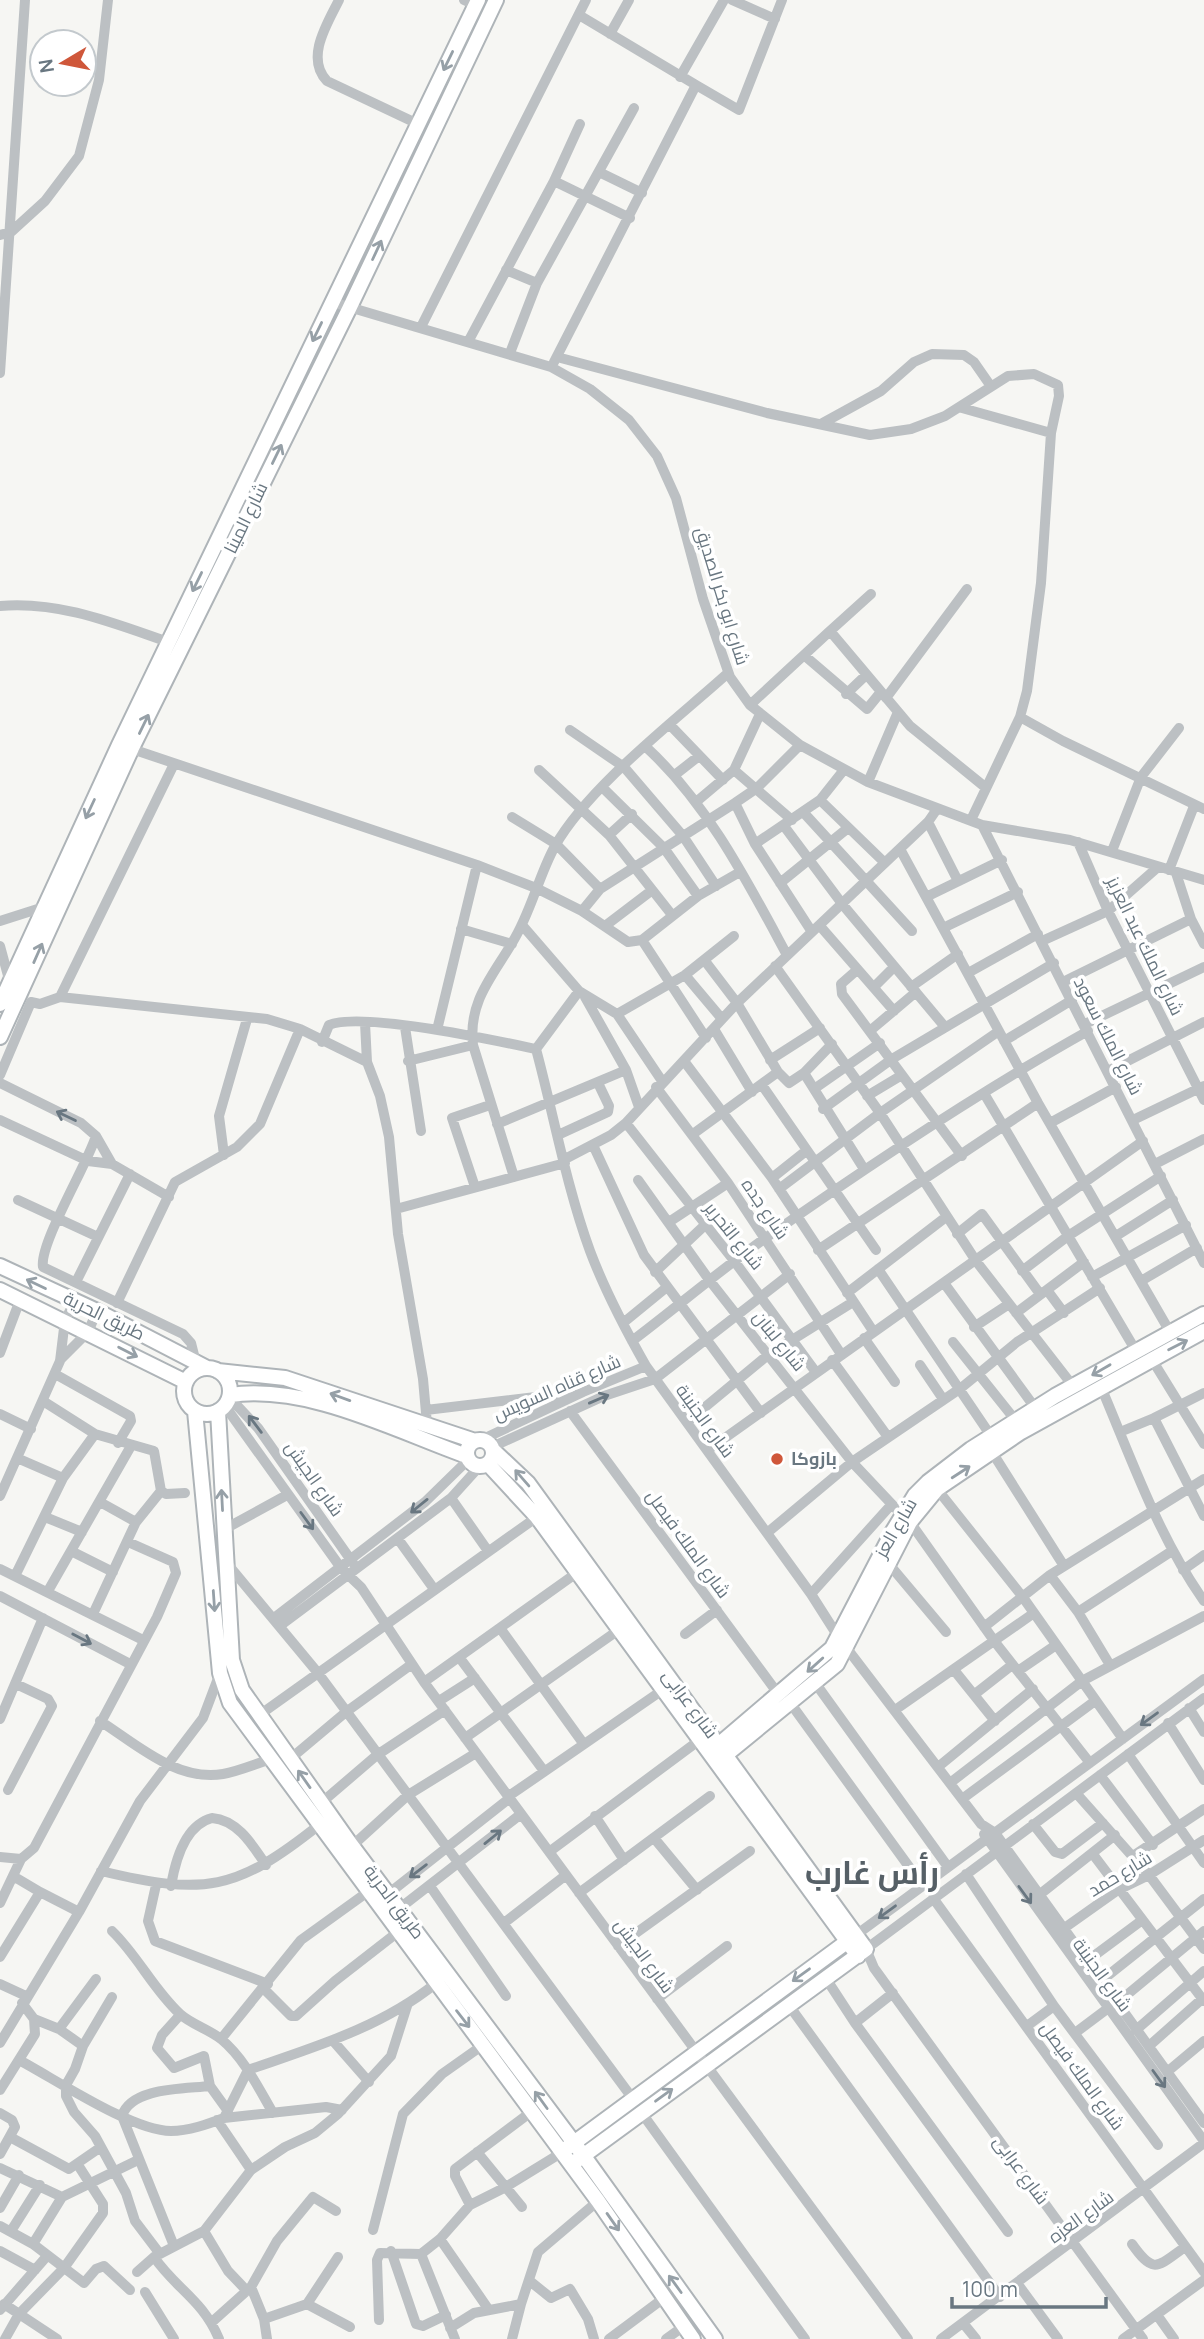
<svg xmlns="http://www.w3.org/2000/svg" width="1204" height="2339" font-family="Manrope,Cairo,sans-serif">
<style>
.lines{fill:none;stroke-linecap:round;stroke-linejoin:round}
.secondary-casing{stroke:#aeb4b8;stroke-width:18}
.street{stroke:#bcc0c3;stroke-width:10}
.secondary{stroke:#fff;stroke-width:14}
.oneway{stroke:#96a0a7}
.oneway2{stroke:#697781}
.poi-dot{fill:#cf573a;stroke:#fff;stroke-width:2.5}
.labels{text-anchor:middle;stroke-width:7;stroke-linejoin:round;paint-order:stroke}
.street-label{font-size:18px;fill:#697781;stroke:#fff}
.poi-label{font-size:18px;font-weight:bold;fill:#697781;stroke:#fff;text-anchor:start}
.town-label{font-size:32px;font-weight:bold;fill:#566067;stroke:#fff}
</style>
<rect width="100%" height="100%" fill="#f6f6f3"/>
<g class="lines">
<g class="secondary-casing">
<path id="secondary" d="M0 1004 119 745 478 0
M0 1037 132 748 349 309 496 0
M0 1266 97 1311 207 1368
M0 1290 186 1382
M184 1391a23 23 0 1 1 46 0a23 23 0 1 1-46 0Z
M218 1371 285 1378 475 1441
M230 1395C308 1384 394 1430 467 1456
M195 1411 220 1673 230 1703 598 2201 693 2339
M218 1411 232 1660 242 1690 352 1846 583 2155 715 2339
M467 1453a13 13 0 1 1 26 0a13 13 0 1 1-26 0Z
M493 1450 528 1483 866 1949 576 2161
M488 1464 537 1517 858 1956
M710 1752 832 1648 893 1531 915 1495 928 1482 971 1449 1055 1396 1204 1314
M717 1762 837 1664 910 1522 937 1489 1021 1432 1204 1331
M567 2148 852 1938"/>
</g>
<path class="street" d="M339 0C327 24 305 58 327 81L418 124
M464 0 475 5
M732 0 775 19
M610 34 629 0
M680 77 724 0
M696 85 739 110 782 0
M599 172 642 193
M554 181 630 218
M0 235 11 232 45 201 79 156 99 80 108 0
M506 270 537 283
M332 302 551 367 590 389 629 420 657 456 676 498 703 599 730 677 750 705 800 745 868 782 982 825 1070 840 1204 880
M421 327 586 0
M468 342 554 181 580 124
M510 353 537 283 634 108
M557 357 767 413 870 435 911 429 945 416 1008 376 1034 374 1058 385 1059 396 1051 433 1041 583 1027 691 1020 717 971 820
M554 362 696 85 579 15
M0 373 25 0
M962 408 1051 433
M821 424 881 391 914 362 932 354 964 355 974 362 990 385
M0 606C60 601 113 623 168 642
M830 631 871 594
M805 656 867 709 880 693
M846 694 866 675
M886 698 967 589
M750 705 830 631 910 726 985 787
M1020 717 1063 741 1204 809
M670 725 723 780
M570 730 624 767 683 836 716 886
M126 747 477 865 536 888 582 911 628 942 642 940 698 896 740 872
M646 747C708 804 747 881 787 955
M539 770 609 835 672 915
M734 770 792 820
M676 774 699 756
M868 782 898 712
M603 788 664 848 698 896
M820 800 885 863
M696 802 734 770 760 714
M735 803 755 844 812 932
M804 813 912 931
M512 817 556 844 600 889
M928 822 958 881
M982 825 1204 1263
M784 826 843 905 945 1027
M609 835 632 814
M1078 842 1108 911 1204 1100
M755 844 820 800 843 771
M900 849 1038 1103 1170 1332
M1112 851 1141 777 1179 728
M1169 870 1194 806
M1176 873 1191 919 1204 944
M780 883 848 828
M926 897 1002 860
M582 911 600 889 735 803 757 788 800 745
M0 921 47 906
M522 925 579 991 617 1014 662 1081
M605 926 651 891
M820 926 894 1011
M943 928 1018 892
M461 929 512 944
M642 940 706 1038
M1042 941 1108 911 1158 867
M0 946 10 983
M705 961 737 1003 778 1072 789 1083 804 1073
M775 966 880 1113 976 1261 1073 1386
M857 970 841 984 842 994 962 1156
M968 973 1038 934
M685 975 722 1019
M1063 982 1191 919
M875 986 894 967
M911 987 958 954
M579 991 536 1049C554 1116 566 1185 590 1251 605 1291 625 1329 646 1366L811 1594 839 1638 981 1824 995 1833 1204 2123
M60 997 267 1019 300 1029 367 1062
M585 997 626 1070 639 1107
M617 1014 685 975 734 936
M365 1023 367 1062 380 1096 389 1137 398 1234 423 1379 427 1424
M1085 1024 1204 967
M405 1027 421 1131
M714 1029 752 1092
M437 1030 477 865
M871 1030 916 992
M1004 1041 1072 1000
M322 1042 329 1025C361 1011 498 1041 536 1049
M832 1044 804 1073 864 1169
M770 1060 820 1028
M408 1061 473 1045
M684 1061 772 1178 873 1331
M1108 1071 1204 1022
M0 1075 31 1002 40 1004 60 997 174 764
M0 1083 81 1123 96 1136 112 1164
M762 1085 876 1250
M656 1087 728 1183 841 1354
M814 1089 880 1043
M985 1095 1136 1351
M867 1096 902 1075
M823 1109 892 1059 1054 963
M0 1120 88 1161 112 1164 169 1197
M1133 1120 1204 1086
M626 1123 735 1262 815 1371
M1050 1123 1116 1087
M497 1124 626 1070
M693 1134 778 1072
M558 1135 608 1112 609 1106 598 1083
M96 1136C87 1165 39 1244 43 1267L183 1334 191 1343 196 1363
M593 1145 644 1255 761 1413
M224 1155 219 1116 247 1019
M565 1159 611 1135 626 1123 737 1003 928 822 937 809
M1155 1164 1204 1139
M514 1177 473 1045C468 1002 492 977 512 943 531 913 538 877 555 846 589 786 677 719 728 673
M772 1178 806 1151
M638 1180 710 1281 852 1462 902 1515
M475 1187 452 1118 490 1105
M779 1189 880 1113 999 1031
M18 1200 98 1237
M396 1209 565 1163
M669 1222 728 1183
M957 1234 982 1214 1040 1294
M1116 1236 1173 1200
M818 1250 1038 1103
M878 1269 991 1436
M1022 1271 1068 1236 1161 1176
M655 1272 705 1225
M1092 1277 1186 1225
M1141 1281 1197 1248
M76 1282 130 1174
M944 1283 1036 1409
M1047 1290 1064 1313
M847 1293 946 1217
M117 1303 175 1182 237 1147 260 1124 300 1029
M1016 1313 1084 1262
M623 1323 667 1287
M974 1327 1009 1304
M864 1338 895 1382
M632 1341C677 1307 720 1270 767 1237 871 1164 977 1093 1088 1031
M953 1342 1016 1421
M0 1353 20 1300
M1151 1358 1204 1444
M60 1360 88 1332 97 1311
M832 1360 888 1437
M920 1365 943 1399
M55 1374 130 1416 131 1421 118 1443
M1101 1387C1132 1460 1158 1536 1204 1601
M1204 1393 1154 1418 1204 1516
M229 1397 258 1428 353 1563
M43 1401 95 1434 154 1451 161 1491 166 1494 185 1493
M225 1406 341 1568 361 1587 424 1682 908 2339
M426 1410 578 1392
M570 1411 779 1695
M0 1414 31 1429
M687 1422 768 1355 853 1302
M1120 1432 1154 1418
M481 1440 583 1392 646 1366
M492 1447 604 1396 655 1379 790 1274
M708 1450 1143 1141
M992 1452 1064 1566
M17 1458 63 1478
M937 1489 1022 1596 1123 1739
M0 1496 60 1361 65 1320 75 1301
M451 1498 488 1551
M100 1502 136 1522
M45 1517 82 1532
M910 1522 995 1642 1090 1763
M223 1530 287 1495
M767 1533 852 1462 961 1388 1017 1342 1100 1288
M398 1539 434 1589
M71 1551 113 1572
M225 1561 318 1673 633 2099
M888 1563 946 1632
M0 1569 143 1640
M1183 1570 1204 1555
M1050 1575 1078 1612 1110 1665
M15 1576 63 1478 95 1434
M48 1591 131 1446
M811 1594 891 1505
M0 1596 130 1664
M1078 1612 1172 1551
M93 1614 136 1522 161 1491
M274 1618 425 1502 468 1460
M281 1625 451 1498 479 1467
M984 1627 1050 1575 1204 1479
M500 1628 583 1743
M685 1634 717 1610
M459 1657 544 1771
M954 1670 995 1721
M1018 1671 1056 1645
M424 1682 578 1572
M816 1684 948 1867
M975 1694 1012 1665
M439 1701 475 1678
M791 1704 923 1886
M1189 1708 1204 1732
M895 1710 1034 1613
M258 1716 537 1517
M0 1719 43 1618
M100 1721C136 1744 177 1782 223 1774 239 1771 255 1764 271 1759
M1168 1723 1204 1780
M465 1738 620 1629
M1128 1754 1204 1863
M290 1759 346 1712 412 1664
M938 1767 1033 1689
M1100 1775 1153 1845
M950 1783 1082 1681 1204 1616
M8 1790 52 1706 48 1699 16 1684
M1076 1793 1149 1875 1204 1949
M509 1796 664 1689
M962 1799 1095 1701
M321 1803 377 1755 445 1710
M595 1816 624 1860
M1033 1824 1055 1852 1062 1854 1103 1823
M984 1834 1204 2141
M654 1838 697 1890
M352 1846 408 1795 476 1753
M549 1852 701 1739
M1092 1853 1204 2001
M1133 1856 1204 1809
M0 1857 21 1859 34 1848 157 1617 176 1573 173 1562 128 1542
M101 1871C205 1896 236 1891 319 1825
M966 1874 1054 2006 1158 2145
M13 1876 40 1892
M156 1885 148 1921 155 1941 268 1984
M171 1886C175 1862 185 1825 212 1818 238 1820 253 1846 266 1865
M430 1886 506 1996
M579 1893 710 1796
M388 1894 510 1798
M1039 1895 1115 1835
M933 1898 1204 2272
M0 1903 21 1859
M400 1908 521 1814
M504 1923 566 1875
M1063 1929 1118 1890 1149 1875 1204 1840
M112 1931C138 1956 153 1989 180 2014 191 2024 208 2029 221 2039 244 2058 258 2087 273 2113
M856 1935 1204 1679
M618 1946 750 1851
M0 1957 40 1892 79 1912
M1087 1961 1141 1921
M825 1977 855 2023 1008 2232
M1101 1981 1204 1899
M0 1984 26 1996
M264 1989 291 2016H296L335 1981 398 1932
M112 1997 83 2046 75 2069 66 2085V2096L74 2112 95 2136 126 2193 135 2221 160 2254
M657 1999 727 1946
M1117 2003 1204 1931
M788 2004 1000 2297
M180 2015 162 2035 157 2048 174 2068 204 2056 210 2086 228 2111
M34 2019 59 2029
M855 2023 893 1993
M1027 2026 1054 2006
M1136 2030 1204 1971
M1075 2033 1107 2009
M221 2039 301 1940 369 1891
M334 2042 369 2082
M0 2043 79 1912 140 1801 203 1718 220 1673
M83 2046 59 2029 96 1979
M1149 2046 1202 1999
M19 2060C55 2079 132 2131 171 2131 189 2131 208 2124 224 2118L248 2070C314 2047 380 2028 435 1984
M1167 2072 1204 2041
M0 2090 35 2034 34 2019 22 2003
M641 2112 805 2339
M0 2113 12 2120 15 2127 0 2154
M224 2118 326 2107 342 2110
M217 2120 251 2170
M10 2137 69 2169 101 2147
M477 2152 522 2207
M0 2168 62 2197
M470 2205 455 2176V2169L531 2112
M0 2208 19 2175
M0 2226 33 2244 84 2283 96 2269 104 2266 130 2290
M373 2230 403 2114 442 2074 483 2045
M11 2231 40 2185
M204 2231 228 2271 247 2291
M440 2239 489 2310
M33 2244 62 2197 138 2160
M1132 2244C1154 2275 1157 2267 1185 2247
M174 2246 122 2116C131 2087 185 2089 210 2086
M0 2251 35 2270
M391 2251 416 2324 423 2326 446 2315
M421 2254 455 2339
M154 2257C176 2289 203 2300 219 2339
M137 2272 154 2257 204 2231 251 2170 285 2147 315 2133 338 2114 391 2056 407 2006
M531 2282 551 2298 570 2289 588 2319 594 2339
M1017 2283 1058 2339
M251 2287 264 2319 267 2339
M145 2292 174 2339
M4 2304 57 2339
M307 2304 350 2327
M0 2310 47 2256
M1157 2315 1174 2339
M264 2319 307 2304 338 2257
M379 2320 377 2260 380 2253 421 2254 440 2239 470 2205 504 2188 561 2153
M212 2322 251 2287 277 2241 313 2197 336 2211
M963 2323 976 2339
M450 2328 474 2313 521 2304 538 2252 598 2201
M5 2339 19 2314 64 2268 103 2213V2204L78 2165
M512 2339 521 2304
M609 2339 664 2298
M666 2339 684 2326
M941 2339 1204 2143
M1123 2339 1204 2280
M1143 2339 874 1968 866 1949 1204 1698"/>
<use href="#secondary" class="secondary"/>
</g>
<defs><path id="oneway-shaft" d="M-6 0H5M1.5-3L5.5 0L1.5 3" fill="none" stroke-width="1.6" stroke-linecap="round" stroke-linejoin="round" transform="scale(1.75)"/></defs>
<g class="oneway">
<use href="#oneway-shaft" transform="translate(448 61) rotate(116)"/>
<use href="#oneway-shaft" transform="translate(377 250) rotate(-65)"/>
<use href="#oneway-shaft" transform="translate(317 332) rotate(116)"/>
<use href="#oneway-shaft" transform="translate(277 454) rotate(-64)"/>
<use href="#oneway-shaft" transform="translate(197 582) rotate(116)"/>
<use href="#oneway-shaft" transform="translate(144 724) rotate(-64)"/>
<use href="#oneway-shaft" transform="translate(90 809) rotate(115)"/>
<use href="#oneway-shaft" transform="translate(38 953) rotate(-66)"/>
<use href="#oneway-shaft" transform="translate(36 1284) rotate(-154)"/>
<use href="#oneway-shaft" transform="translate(1178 1345) rotate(-27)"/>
<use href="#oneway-shaft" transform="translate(128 1352) rotate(27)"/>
<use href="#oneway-shaft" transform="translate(1101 1370) rotate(150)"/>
<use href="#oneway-shaft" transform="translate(340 1397) rotate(-160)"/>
<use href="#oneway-shaft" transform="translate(961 1472) rotate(-33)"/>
<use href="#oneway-shaft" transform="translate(522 1478) rotate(-131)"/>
<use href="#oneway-shaft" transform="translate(222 1500) rotate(-93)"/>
<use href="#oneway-shaft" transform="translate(214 1601) rotate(86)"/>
<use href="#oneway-shaft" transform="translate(815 1665) rotate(138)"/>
<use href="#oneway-shaft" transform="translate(304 1779) rotate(-125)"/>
<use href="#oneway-shaft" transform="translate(801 1975) rotate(144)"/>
<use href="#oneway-shaft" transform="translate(463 2019) rotate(52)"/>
<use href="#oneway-shaft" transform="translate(664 2095) rotate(-36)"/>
<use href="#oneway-shaft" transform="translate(541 2100) rotate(-126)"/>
<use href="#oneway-shaft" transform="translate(613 2222) rotate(55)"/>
<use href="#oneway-shaft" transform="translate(675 2284) rotate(-126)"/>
</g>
<g class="oneway2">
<use href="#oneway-shaft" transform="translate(66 1116) rotate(-154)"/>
<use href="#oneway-shaft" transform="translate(599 1399) rotate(-23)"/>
<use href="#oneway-shaft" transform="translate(255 1424) rotate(-127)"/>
<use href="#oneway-shaft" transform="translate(419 1506) rotate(141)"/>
<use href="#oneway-shaft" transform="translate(307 1521) rotate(54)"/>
<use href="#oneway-shaft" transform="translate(82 1639) rotate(28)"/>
<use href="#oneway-shaft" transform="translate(1149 1719) rotate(144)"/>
<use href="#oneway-shaft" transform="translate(493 1837) rotate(-39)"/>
<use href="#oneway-shaft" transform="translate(418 1871) rotate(143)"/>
<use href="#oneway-shaft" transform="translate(1025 1895) rotate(54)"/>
<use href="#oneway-shaft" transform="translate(887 1912) rotate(144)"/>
<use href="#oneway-shaft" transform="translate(1159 2079) rotate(54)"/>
</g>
<circle class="poi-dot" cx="777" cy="1459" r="7"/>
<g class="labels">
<g class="street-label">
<text transform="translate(246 518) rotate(-64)" y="6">شارع المينا</text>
<text transform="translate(722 596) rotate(73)" y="6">شارع ابو بكر الصديق</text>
<text transform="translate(1145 946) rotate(64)" y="6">شارع الملك عبد العزيز</text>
<text transform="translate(1108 1036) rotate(63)" y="6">شارع الملك سعود</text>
<text transform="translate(765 1209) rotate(56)" y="6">شارع جده</text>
<text transform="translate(734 1236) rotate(51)" y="6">شارع التحرير</text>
<text transform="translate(104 1316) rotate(26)" y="6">طريق الحرية</text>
<text transform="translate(779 1341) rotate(51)" y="6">شارع لبنان</text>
<text transform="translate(557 1388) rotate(-24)" y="6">شارع قناه السويس</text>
<text transform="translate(705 1421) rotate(54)" y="6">شارع الجنينة</text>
<text transform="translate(314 1479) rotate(55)" y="6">شارع الجيش</text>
<text transform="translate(896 1528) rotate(-60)" y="6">شارع العز</text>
<text transform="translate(688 1544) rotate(54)" y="6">شارع الملك فيصل</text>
<text transform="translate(690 1704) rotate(54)" y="6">شارع عرابى</text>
<text transform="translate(1120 1874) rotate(-31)" y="6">شارع حمد</text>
<text transform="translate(394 1902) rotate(53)" y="6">طريق الحرية</text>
<text transform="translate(644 1956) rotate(54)" y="6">شارع الجيش</text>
<text transform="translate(1102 1975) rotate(54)" y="6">شارع الجنينة</text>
<text transform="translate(1082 2076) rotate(54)" y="6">شارع الملك فيصل</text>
<text transform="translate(1021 2170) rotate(54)" y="6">شارع عرابى</text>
<text transform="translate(1081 2217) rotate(-36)" y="6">شارع العزه</text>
</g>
<g class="poi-label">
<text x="791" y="1465">بازوكا</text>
</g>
<g class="town-label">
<text x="872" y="1884">رأس غارب</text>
</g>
</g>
<g transform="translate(63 63) rotate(260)"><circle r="33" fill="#ffffff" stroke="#c3c9cd" stroke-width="2"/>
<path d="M0-5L12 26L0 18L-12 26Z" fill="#cf573a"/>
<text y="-10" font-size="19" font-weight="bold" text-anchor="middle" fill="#697781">N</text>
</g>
<path d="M952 2297v10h154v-10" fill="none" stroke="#697781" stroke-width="3.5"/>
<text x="962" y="2297" font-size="21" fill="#697781" stroke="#ffffff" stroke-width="5" paint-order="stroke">100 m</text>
</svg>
